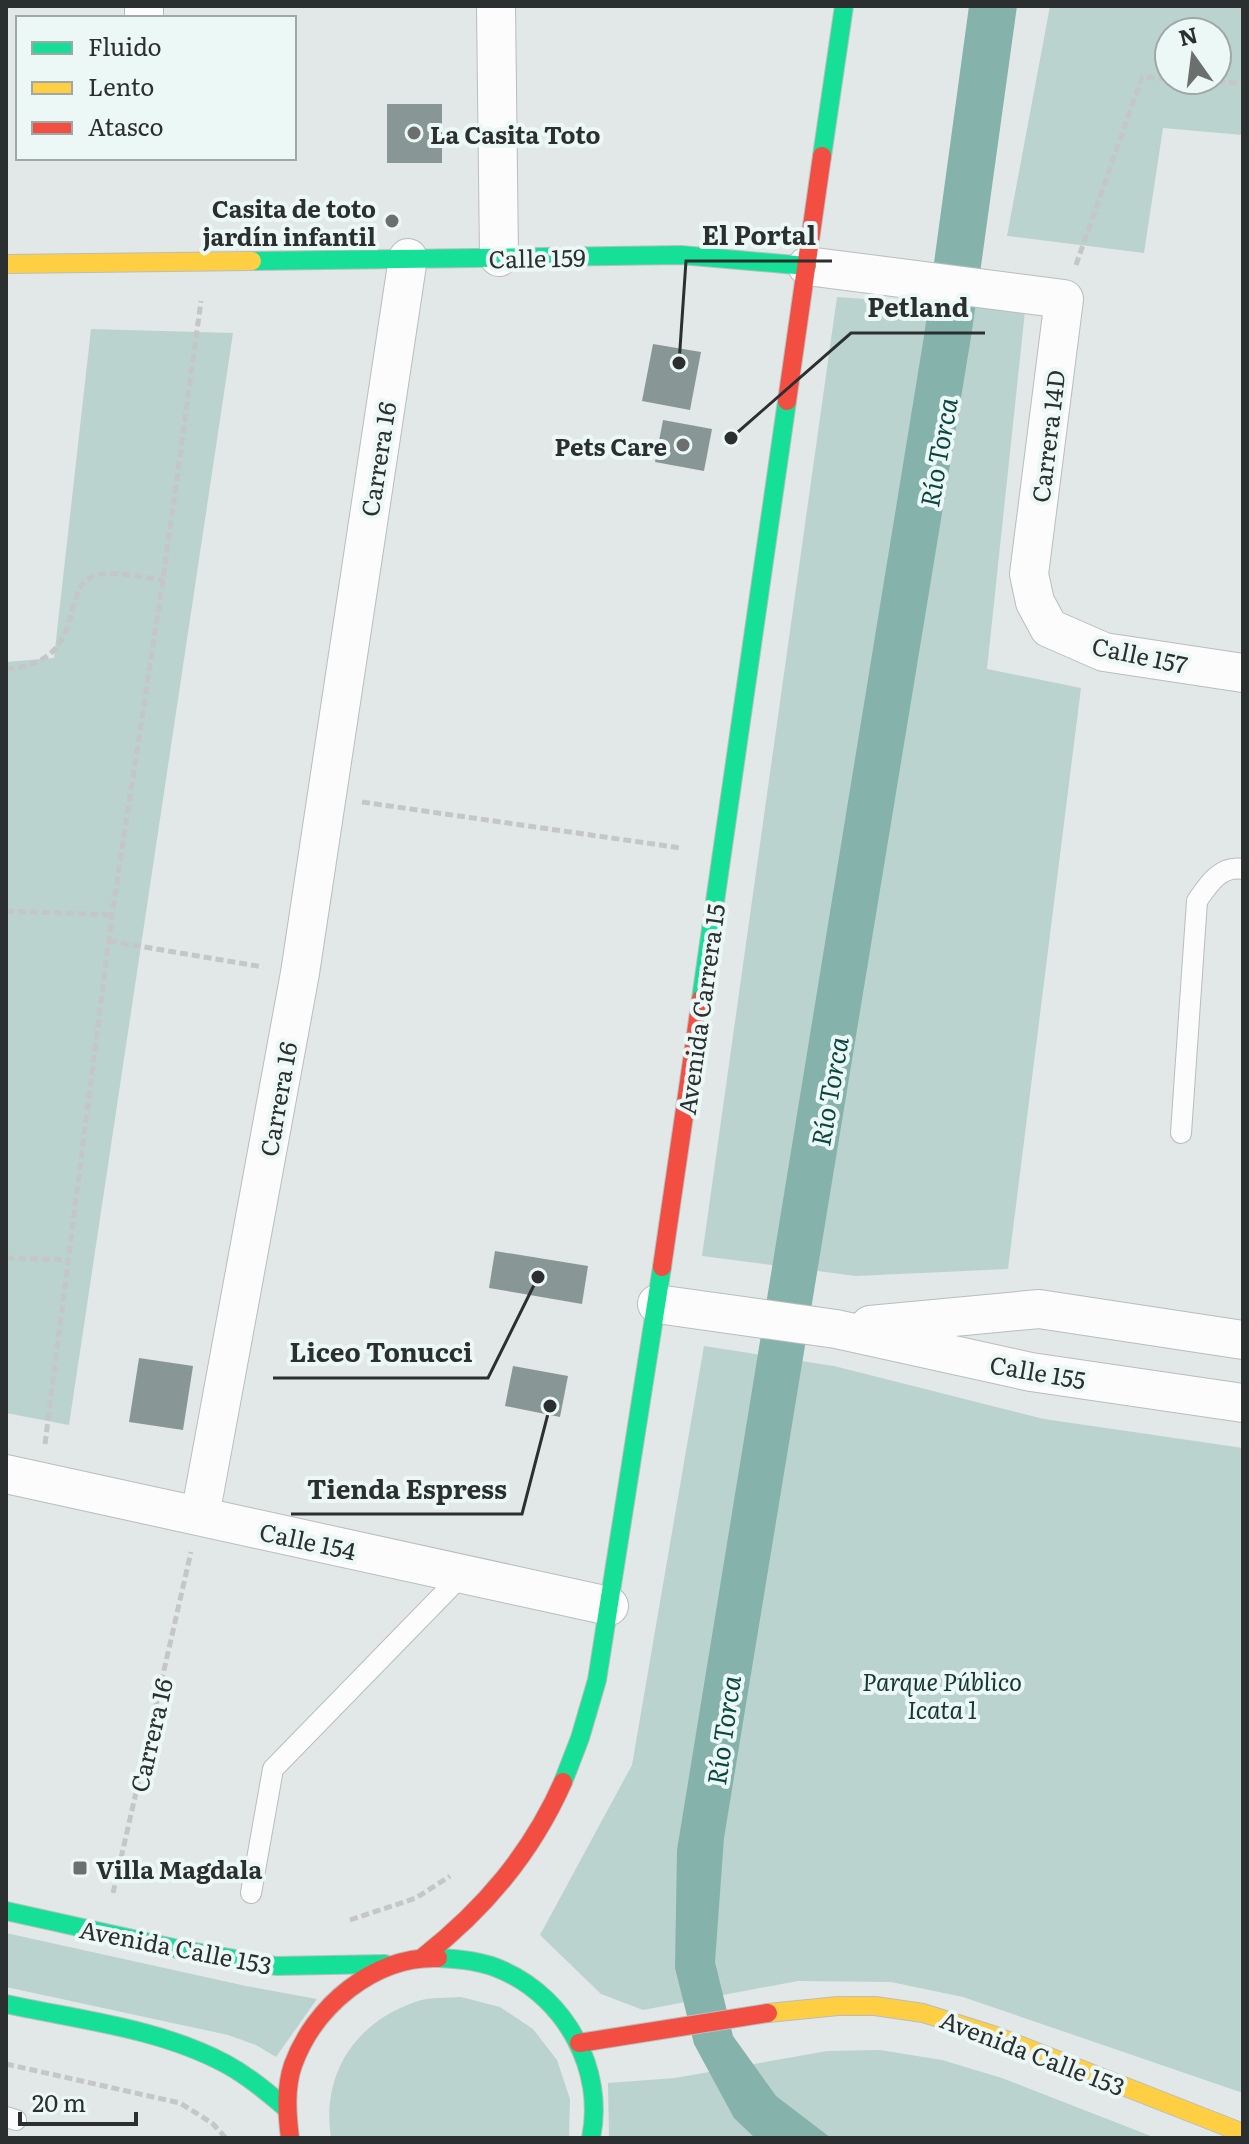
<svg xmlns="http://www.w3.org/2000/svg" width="1249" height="2144" viewBox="0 0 1249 2144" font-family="Literata,serif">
	<rect width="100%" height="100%" fill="#e2e8e7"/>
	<!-- green -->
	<g fill="#bad3cf" fill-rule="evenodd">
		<path d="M1050 6H1243V135L1163 128 1144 253 1007 236ZM1217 32V80H1169V32Z"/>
		<polygon points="837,297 1025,311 987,669 1081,688 1008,1269 856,1276 702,1256"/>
		<polygon points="91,329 233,333 69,1425 6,1413 6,662 54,658"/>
		<polygon points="704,1346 834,1366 1044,1419 1243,1448 1243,2093 963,1997 891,1982 798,1981 643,2010 601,1994 540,1935 632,1765"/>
		<polygon points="6,1933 246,1986 317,1999 276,2057 256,2045 228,2035 6,1987"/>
		<path d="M461 1997 500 2007 533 2029 557 2060 570 2099 569 2138H331C321 2073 356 2021 418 2001 431 1997 448 1998 461 1997Z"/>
		<polygon points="880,2050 942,2060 1002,2078 1156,2138 609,2138 608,2083 675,2078 827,2051"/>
	</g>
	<!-- water -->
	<polygon fill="#85b3ac" points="969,6 1017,6 972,331 724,1838 715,1962 733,2036 776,2096 831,2138 755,2138 734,2118 694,2044 675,1968 677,1850 924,336"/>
	<!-- building -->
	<g fill="#889795">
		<rect x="387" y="104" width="55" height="59"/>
		<polygon points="653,344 701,352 690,410 642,401"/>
		<polygon points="663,420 712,429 704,471 655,462"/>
		<polygon points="495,1251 588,1266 582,1304 489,1288"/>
		<polygon points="139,1358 193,1366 183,1430 129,1422"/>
		<polygon points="513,1366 568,1376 560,1417 505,1406"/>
	</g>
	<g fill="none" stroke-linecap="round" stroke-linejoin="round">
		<!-- lane casing -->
		<g stroke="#b9bdbd" stroke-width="22">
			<g id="lane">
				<path d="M1181 1133 1197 901C1208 885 1220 865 1243 869"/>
				<polyline points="251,1893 273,1769 463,1574"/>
				<polyline points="6,2117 16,2120"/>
			</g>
		</g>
		<!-- street casing -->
		<g stroke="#b9bdbd" stroke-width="40">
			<g id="street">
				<polyline points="144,6 144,14"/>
				<polyline points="496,6 499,257"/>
				<polyline points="807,266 1064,299 1029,574 1035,602 1049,628 1104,652 1243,673"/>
				<polyline points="657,1304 836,1329 1031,1372 1243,1403"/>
				<polyline points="870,1325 1039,1309 1243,1340"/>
				<polyline points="6,1474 609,1606"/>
				<polyline points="200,1516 300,973 408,258"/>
			</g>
		</g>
		<!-- fast casing -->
		<g stroke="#b9bdbd" stroke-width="20">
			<g id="fast">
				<polyline points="822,156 844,6"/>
				<polyline points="252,261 681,255 807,266"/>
				<polyline points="701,999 787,401"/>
				<polyline points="563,1782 580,1738 597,1680 662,1267"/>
				<polyline points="6,1911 178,1949 276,1966 385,1964"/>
				<path d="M438 1958C460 1959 483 1961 504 1971 566 1999 605 2070 591 2138"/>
				<path d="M6 2004C79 2020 159 2028 226 2064 248 2076 267 2092 286 2108"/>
			</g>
		</g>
		<!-- slow casing -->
		<g stroke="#b9bdbd" stroke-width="20">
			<g id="slow">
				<polyline points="6,264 252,261"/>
				<polyline points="768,2013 838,2006 875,2006 923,2013 993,2035 1243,2133"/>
			</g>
		</g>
		<!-- jam casing -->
		<g stroke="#b9bdbd" stroke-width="20">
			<g id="jam">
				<polyline points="787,401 822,156"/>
				<polyline points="662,1267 701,999"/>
				<path d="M423 1957C484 1909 531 1854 563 1782"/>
				<polyline points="579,2043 768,2013"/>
				<path d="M290 2138C287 2114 285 2088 293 2065 314 2007 373 1956 438 1958"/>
			</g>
		</g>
		<!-- path -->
		<g stroke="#c5c6c6" stroke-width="5" stroke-dasharray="8 4" stroke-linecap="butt">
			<polyline points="1181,80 1243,83"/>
			<polyline points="1076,265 1142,77 1169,79"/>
			<path d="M6 669C90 663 58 589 94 576 114 569 143 578 163 580"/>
			<polyline points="362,802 681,848"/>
			<polyline points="6,911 112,915"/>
			<polyline points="109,941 263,967"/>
			<polyline points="6,1258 69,1260"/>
			<polyline points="45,1444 112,915 163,580 201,301"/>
			<polyline points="113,1893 191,1552"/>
			<polyline points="350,1920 416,1898 450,1876"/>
			<polyline points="6,2064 180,2103 212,2123 226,2138"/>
		</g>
		<!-- lane -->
		<use href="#lane" stroke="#fbfcfb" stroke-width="20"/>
		<!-- street -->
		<use href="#street" stroke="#fbfcfb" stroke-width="38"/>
		<!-- fast -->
		<use href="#fast" stroke="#16e098" stroke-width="18"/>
		<!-- slow -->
		<use href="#slow" stroke="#ffcf43" stroke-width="18"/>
		<!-- jam -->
		<use href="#jam" stroke="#f24e42" stroke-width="18"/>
	</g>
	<!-- markers -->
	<g fill="#6b706f" stroke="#ecf8f6" stroke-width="3">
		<circle cx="414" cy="133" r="8"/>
		<circle cx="392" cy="221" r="8"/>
		<circle cx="683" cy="445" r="8"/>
		<rect x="72" y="1860" width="16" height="16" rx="4"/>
	</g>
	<g text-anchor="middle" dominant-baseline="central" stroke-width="8" stroke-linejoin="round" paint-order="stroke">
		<!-- poi labels -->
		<g font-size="24" font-weight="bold" fill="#2b2f2f" stroke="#ecf8f6" text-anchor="start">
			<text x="430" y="133">La Casita Toto</text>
			<text x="376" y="207" text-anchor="end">Casita de toto<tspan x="376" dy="28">jardín infantil</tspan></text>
			<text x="667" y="445" text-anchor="end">Pets Care</text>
			<text x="96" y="1868">Villa Magdala</text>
		</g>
		<!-- street labels -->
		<g font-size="24" fill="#2b2f2f" stroke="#ecf8f6">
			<text transform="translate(537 257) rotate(-1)">Calle 159</text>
			<text transform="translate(1047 436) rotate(-83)">Carrera 14D</text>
			<text transform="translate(377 459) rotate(-81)">Carrera 16</text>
			<text transform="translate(1140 654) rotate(12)">Calle 157</text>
			<text transform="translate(700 1009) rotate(-82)">Avenida Carrera 15</text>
			<text transform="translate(277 1099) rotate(-80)">Carrera 16</text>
			<text transform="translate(1038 1371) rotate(10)">Calle 155</text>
			<text transform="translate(308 1540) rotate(12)">Calle 154</text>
			<text transform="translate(150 1735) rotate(-77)">Carrera 16</text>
			<text transform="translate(176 1946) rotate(11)">Avenida Calle 153</text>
			<text transform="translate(1033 2052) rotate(21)">Avenida Calle 153</text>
		</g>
		<!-- park labels -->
		<g font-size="24" font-style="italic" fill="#163632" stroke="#ecf8f6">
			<text x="942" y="1680">Parque Público<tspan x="942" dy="28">Icata 1</tspan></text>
		</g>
		<!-- water labels -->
		<g font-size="26" font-style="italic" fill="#0a453f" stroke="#ecf8f6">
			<text transform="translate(937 452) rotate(-80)">Río Torca</text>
			<text transform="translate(828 1091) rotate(-80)">Río Torca</text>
			<text transform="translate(722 1730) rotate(-82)">Río Torca</text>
		</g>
	</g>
	<!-- callouts -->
	<path fill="none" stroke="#2b2f2f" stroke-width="3" d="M679 363L686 261H832M731 438L851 333H985M538 1277L488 1378H273M550 1406L522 1514H291"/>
	<g fill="#2b2f2f" stroke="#ecf8f6" stroke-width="3">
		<circle cx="679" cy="363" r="8"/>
		<circle cx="731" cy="438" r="8"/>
		<circle cx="538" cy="1277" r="8"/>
		<circle cx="550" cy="1406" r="8"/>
	</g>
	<g font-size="26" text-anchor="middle" font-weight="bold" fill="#2b2f2f" stroke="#ecf8f6" stroke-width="8" stroke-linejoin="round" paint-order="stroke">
		<text x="759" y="245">El Portal</text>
		<text x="918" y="317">Petland</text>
		<text x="381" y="1362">Liceo Tonucci</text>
		<text x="407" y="1499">Tienda Espress</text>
	</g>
	<!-- border -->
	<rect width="1249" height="2144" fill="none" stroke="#2b2f2f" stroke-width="16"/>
	<!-- legend -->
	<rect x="16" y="16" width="280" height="144" fill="#ecf8f6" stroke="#9fa8a6" stroke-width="2"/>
	<rect x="32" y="42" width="40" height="12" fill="#16e098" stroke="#9fa8a6" stroke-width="2"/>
	<text x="88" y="56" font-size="24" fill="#2b2f2f">Fluido</text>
	<rect x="32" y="82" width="40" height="12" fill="#ffcf43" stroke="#9fa8a6" stroke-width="2"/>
	<text x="88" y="96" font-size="24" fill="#2b2f2f">Lento</text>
	<rect x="32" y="122" width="40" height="12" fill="#f24e42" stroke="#9fa8a6" stroke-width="2"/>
	<text x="88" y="136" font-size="24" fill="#2b2f2f">Atasco</text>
	<!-- north arrow -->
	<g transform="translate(1193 56) rotate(346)"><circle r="38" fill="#ecf8f6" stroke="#9fa8a6" stroke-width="2"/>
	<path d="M0-6L14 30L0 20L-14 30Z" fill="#6b706f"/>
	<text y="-12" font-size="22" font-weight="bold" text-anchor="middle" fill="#2b2f2f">N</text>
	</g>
	<!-- scale -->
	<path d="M20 2112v12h116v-12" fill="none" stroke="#2b2f2f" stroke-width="4"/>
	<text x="32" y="2112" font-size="24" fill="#2b2f2f" stroke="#ecf8f6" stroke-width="6" paint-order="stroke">20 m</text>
</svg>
